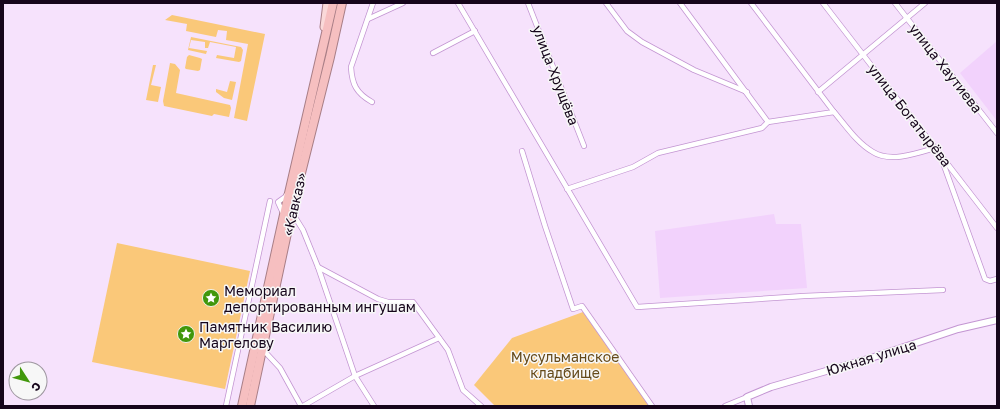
<svg xmlns="http://www.w3.org/2000/svg" width="1000" height="409" viewBox="0 0 1000 409" font-family="'Golos Text',sans-serif">
	<rect width="100%" height="100%" fill="#f6e2fc"/>
	<!-- built -->
	<g fill="#f2d2fc">
		<polygon points="997,41 997,121 960,73"/>
		<polygon points="774,214 776,224 801,224 807,288 660,298 655,231"/>
	</g>
	<!-- green -->
	<g fill="#fac879">
		<polygon points="172,15 265,34 247,121 234,118 248,44 226,40 227,31 218,30 216,37 186,31 187,24 165,20"/>
		<polygon points="191,37 241,47 243,50 241,61 239,62 216,58 217,55 234,58 236,47 210,42 208,48 205,48 205,42 191,40 189,48 207,51 206,54 188,50"/>
		<polygon points="189,55 200,58 202,59 200,70 198,71 186,69 185,68 187,57"/>
		<polygon points="170,63 175,64 180,70 176,93 230,105 231,108 229,117 214,114 212,116 164,106 163,101"/>
		<polygon points="153,65 156,65 151,85 161,87 158,102 146,100"/>
		<polygon points="230,81 236,82 232,100 224,98 216,92 216,89 227,92"/>
		<polygon points="117,243 250,271 225,389 92,362"/>
		<polygon points="583,312 650,406 495,406 474,385 512,338"/>
	</g>
	<g fill="none" stroke-linecap="round" stroke-linejoin="round">
		<!-- street casing -->
		<g stroke="#c395d2" stroke-width="6">
			<g id="street">
				<polyline points="458,3 637,307 804,296 943,290"/>
				<polyline points="528,3 584,146"/>
				<polyline points="606,3 627,31 642,42 694,70 747,92"/>
				<polyline points="680,3 768,122"/>
				<polyline points="823,3 997,228"/>
				<polyline points="895,3 997,133"/>
				<polyline points="368,19 403,3"/>
				<polyline points="433,53 475,31"/>
				<polyline points="818,92 925,3"/>
				<path d="M372 102C356 93 352 84 351 67L373 3"/>
				<path d="M834 112C846 126 857 143 873 152 890 163 918 153 935 148"/>
				<polyline points="522,151 545,226 573,309 582,306 652,406"/>
				<polyline points="942,160 985,279 990,281 997,279"/>
				<polyline points="567,189 633,167 658,153 762,128 768,122 834,112 751,3"/>
				<polyline points="283,213 278,202 285,197 287,194"/>
				<polyline points="293,214 303,230 318,267 355,376 374,406"/>
				<polyline points="318,267 378,299 388,302 413,302 448,350 463,390 481,406"/>
				<polyline points="264,347 266,353 280,368 301,406"/>
				<polyline points="226,406 270,201"/>
				<polyline points="303,406 355,376 439,338"/>
				<polyline points="725,406 747,397"/>
			</g>
		</g>
		<!-- secondary casing -->
		<g stroke="#c395d2" stroke-width="8">
			<polyline id="secondary" points="749,406 747,397 771,387 871,358 958,329 997,320"/>
		</g>
		<!-- primary casing -->
		<g stroke="#a87e86" stroke-width="9">
			<polyline id="primary" points="324,27 327,3"/>
		</g>
		<!-- highway casing -->
		<g stroke="#a87e86" stroke-width="10">
			<g id="highway">
				<polyline points="242,406 283,219 333,3"/>
				<polyline points="250,406 293,205 330,57 342,3"/>
			</g>
		</g>
		<!-- street -->
		<use href="#street" stroke="#fff" stroke-width="4.5"/>
		<!-- secondary -->
		<use href="#secondary" stroke="#fff" stroke-width="6"/>
		<!-- primary -->
		<use href="#primary" stroke="#fad9d9" stroke-width="7"/>
		<!-- highway -->
		<use href="#highway" stroke="#f6bfc0" stroke-width="8"/>
	</g>
	<!-- icons -->
	<defs>
		<g id="sight-disc" transform="scale(0.9)"><circle r="9.5" fill="#41970b" stroke="#f7f7f7"/><path d="M0-6L1.8-2.2L6-1.7L2.9 1.2L3.7 5.4L0 3.3L-3.7 5.4L-2.9 1.2L-6-1.7L-1.8-2.2Z" fill="#fff"/></g>
	</defs>
	<g fill-rule="evenodd">
		<use href="#sight-disc" x="211" y="298"/>
		<use href="#sight-disc" x="186" y="334"/>
	</g>
	<g text-anchor="middle" dominant-baseline="central" stroke-width="3" stroke-linejoin="round" paint-order="stroke">
		<!-- street labels -->
		<g font-size="14" fill="#16051b" stroke="#f7f7f7">
			<text transform="translate(946 68) rotate(52)">улица Хаутиева</text>
			<text transform="translate(556 75) rotate(69)">улица Хрущёва</text>
			<text transform="translate(910 115) rotate(52)">улица Богатырёва</text>
			<text transform="translate(294 204) rotate(-77)">«Кавказ»</text>
			<text transform="translate(871 357) rotate(-17)">Южная улица</text>
		</g>
		<!-- poi labels -->
		<g font-size="14" fill="#16051b" stroke="#f7f7f7" text-anchor="start">
			<text x="224" y="290">Мемориал<tspan x="224" dy="16">депортированным ингушам</tspan></text>
			<text x="199" y="326">Памятник Василию<tspan x="199" dy="16">Маргелову</tspan></text>
		</g>
		<!-- park labels -->
		<g font-size="14" fill="#654a1a" stroke="#f7f7f7">
			<text x="565" y="356">Мусульманское<tspan x="565" dy="16">кладбище</tspan></text>
		</g>
	</g>
	<!-- border -->
	<rect width="1000" height="409" fill="none" stroke="#16051b" stroke-width="8"/>
	<!-- north arrow -->
	<g transform="translate(28 381) rotate(126)"><circle r="19" fill="#f7f7f7" stroke="#9d969f"/>
	<path d="M0-3L7 15L0 10L-7 15Z" fill="#41970b"/>
	<text y="-6" font-size="11" font-weight="bold" text-anchor="middle" fill="#16051b">С</text>
	</g>
</svg>
